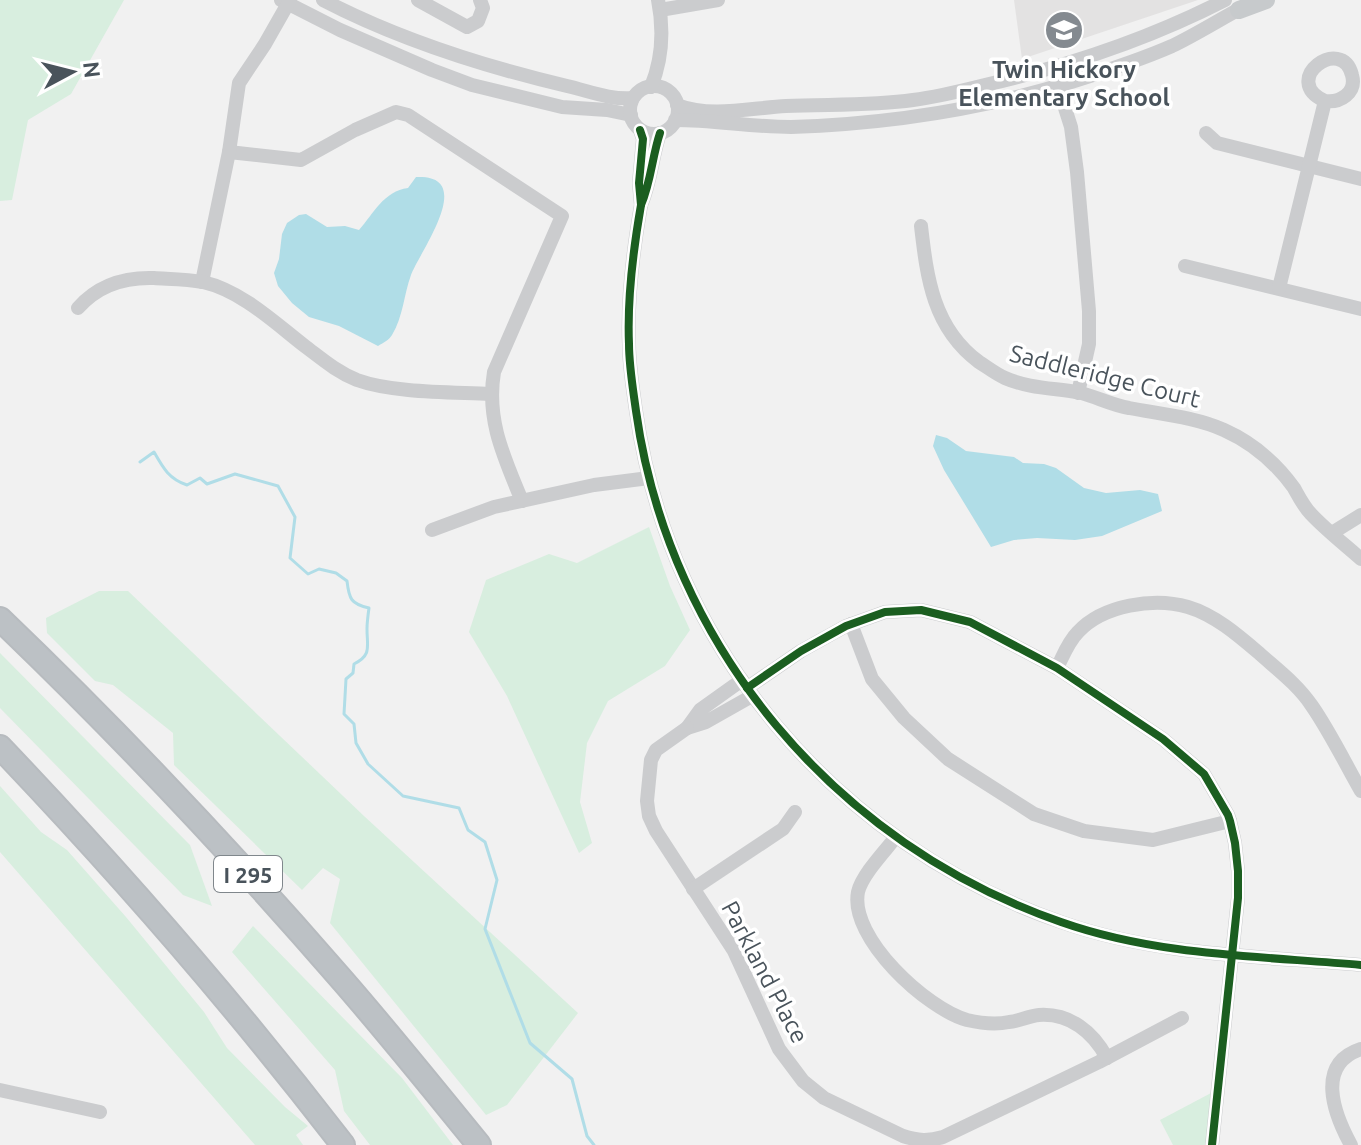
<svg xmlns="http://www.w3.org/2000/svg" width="1361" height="1145" viewBox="0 0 1361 1145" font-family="Ubuntu,sans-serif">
	<rect width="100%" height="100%" fill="#f1f1f1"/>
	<!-- education -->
	<polygon fill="#e3e2e2" points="1014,0 1198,0 1022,59"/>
	<!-- green -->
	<g fill="#d8eedf">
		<polygon points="0,0 124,0 71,94 28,120 12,200 0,201"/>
		<polygon points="649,527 670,586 690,630 665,666 608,701 587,743 580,802 592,843 579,853 507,696 469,632 486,580 549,554 577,563"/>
		<polygon points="99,591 128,591 364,816 578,1013 507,1105 486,1115 330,923 340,879 323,868 302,890 174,765 173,733 113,685 95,681 47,633 46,618"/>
		<polygon points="0,653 190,845 212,906 183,895 0,708"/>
		<polygon points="0,786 41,832 67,850 126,917 204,1012 227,1048 285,1107 308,1126 296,1135 303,1145 255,1145 0,852"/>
		<polygon points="253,926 402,1078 453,1145 370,1145 344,1111 335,1070 232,952"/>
		<polygon points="1211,1093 1207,1145 1173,1145 1160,1120"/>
	</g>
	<!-- water -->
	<g fill="#b0dde7">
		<path d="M416 177C478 174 420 251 411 275 404 294 403 317 392 335 389 340 383 343 378 346L339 326 309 317 292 303 278 286 274 273 279 259 282 234 287 223 299 215 306 214 327 227 345 226 359 230C374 213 384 191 408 188Z"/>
		<polygon points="936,435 947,438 966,451 1014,457 1023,463 1044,464 1056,468 1084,488 1106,493 1140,490 1158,494 1162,511 1102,536 1075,540 1037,538 1014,540 991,547 944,470 933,446"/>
	</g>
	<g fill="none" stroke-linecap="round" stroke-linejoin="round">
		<!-- stream -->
		<path stroke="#b0dde7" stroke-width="3" d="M140 462 154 452C163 468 169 479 187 485L200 478 207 484 235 474 278 486 295 517 290 558 308 574 319 569 336 573 347 581C349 599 351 604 369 608 368 615 367 622 367 629 367 647 372 655 354 664L353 673 346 679 344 714 354 724 356 743 368 764 403 796 459 808 468 830 485 842 497 880 485 929 530 1043 572 1079 587 1136 594 1145"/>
		<!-- highway casing -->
		<g stroke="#b7bbbf" stroke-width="26">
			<g id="highway">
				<path d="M0 619C120 734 234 855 343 981 390 1035 434 1090 479 1145"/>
				<path d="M0 747C121 874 236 1006 343 1145"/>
			</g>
		</g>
		<!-- minor -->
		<g stroke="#cbccce" stroke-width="14">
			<polyline points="281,0 340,30 432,70 472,85 562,107 607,110 631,115"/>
			<path d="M323 0C400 40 482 66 567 86 589 91 610 100 633 98"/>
			<polyline points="418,0 467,27 478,21 483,8 480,0"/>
			<polyline points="660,10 718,0"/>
			<polyline points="1058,86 1071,127 1077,172 1089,311 1089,344 1078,393"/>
			<circle cx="654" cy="110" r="24"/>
			<path d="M651 87C662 60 664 30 658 0"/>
			<path d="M677 105C711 118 750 108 786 106 828 104 871 106 913 100 937 97 961 91 985 85 1068 66 1149 39 1225 0"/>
			<path d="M675 120C714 120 752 127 791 127 886 124 978 110 1068 83 1103 72 1138 61 1172 46 1197 34 1222 18 1247 5"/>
			<path d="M640 130 643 139 639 183 641 205C651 182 652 157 660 133"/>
			<polyline points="1206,133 1217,143 1361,179"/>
			<path d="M229 152 301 160 355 130 396 112 408 115 562 216 494 372C486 420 504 457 522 501"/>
			<path d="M641 205C633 251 627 298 629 344 629 366 633 389 636 411 669 647 836 844 1061 922 1157 956 1260 956 1361 965"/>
			<path d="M921 226C927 278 933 328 979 362 987 367 996 374 1005 378 1028 388 1053 388 1077 392 1095 396 1111 405 1129 408 1160 414 1195 417 1224 430 1253 443 1276 463 1294 488 1299 497 1304 507 1311 514 1326 530 1344 544 1361 559"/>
			<polyline points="1185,266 1361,309"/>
			<polyline points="202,282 229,152 239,83 265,44 290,0"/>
			<path d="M1279 288 1325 101C1340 103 1357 93 1352 75 1342 34 1279 80 1325 101"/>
			<path d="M78 308C98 285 124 277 154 278 170 279 187 279 203 282 242 291 275 323 306 347 322 359 337 372 357 380 393 393 451 392 490 394"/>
			<polyline points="432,530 494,507 594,485 649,478"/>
			<polyline points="1332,533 1361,515"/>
			<polyline points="851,624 872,679 904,718 948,759 1034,814 1084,831 1153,840 1230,821"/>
			<path d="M1057 668C1063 656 1068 642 1078 632 1103 605 1154 597 1188 607 1215 615 1239 636 1260 654 1278 670 1298 685 1312 706 1330 732 1345 763 1361 791"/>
			<polyline points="742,680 700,710 687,728 706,722 752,696"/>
			<polyline points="747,688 801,651 846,626 885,612 921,610 970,622 1057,668 1163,739 1204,774 1228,815 1230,821 1235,843 1238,871 1238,898 1212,1145"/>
			<path d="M687 728 656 750 651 760 647 801 649 816 656 831 734 951 779 1049 803 1081 824 1098 903 1136C918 1141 929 1141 943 1137L1099 1062 1182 1018"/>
			<path d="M896 837C884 852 862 875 858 892 849 938 927 1009 967 1020 980 1023 995 1025 1009 1022 1019 1021 1029 1016 1039 1015 1070 1013 1093 1032 1107 1058"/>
			<polyline points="693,889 783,829 795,812"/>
			<polyline points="0,1090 100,1112"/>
			<path d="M1351 1145C1334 1114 1315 1064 1361 1049"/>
		</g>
		<!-- major -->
		<polyline stroke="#c7cacc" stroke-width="18" points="1239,10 1266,0"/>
		<!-- highway -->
		<use href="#highway" stroke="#bcc1c5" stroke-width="22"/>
		<!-- cycleway casing -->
		<g stroke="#fff" stroke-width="13">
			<g id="cycleway">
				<path d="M640 130 643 139 639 183 641 205C651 182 652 157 660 133"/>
				<path d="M641 205C633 251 627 298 629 344 629 366 633 389 636 411 669 647 836 844 1061 922 1157 956 1260 956 1361 965"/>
				<polyline points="747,688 801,651 846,626 885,612 921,610 970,622 1057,668 1163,739 1204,774 1228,815 1230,821 1235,843 1238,871 1238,898 1212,1145"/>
			</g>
		</g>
		<!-- cycleway -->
		<use href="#cycleway" stroke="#1b5e20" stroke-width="8"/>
	</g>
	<!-- icons -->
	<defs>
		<g id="school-disc" transform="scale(2)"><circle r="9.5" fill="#848a90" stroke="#fff"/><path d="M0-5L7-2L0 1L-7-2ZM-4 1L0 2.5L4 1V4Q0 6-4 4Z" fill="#fff"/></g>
	</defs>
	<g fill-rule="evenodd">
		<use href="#school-disc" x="1064" y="30"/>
	</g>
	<g text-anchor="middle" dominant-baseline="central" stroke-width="7" stroke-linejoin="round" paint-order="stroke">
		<!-- shield labels -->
		<rect fill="#fff" stroke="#80878c" stroke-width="2" x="214" y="856" width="68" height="36" rx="6"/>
		<g font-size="22" font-weight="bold" fill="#49535b">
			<text x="248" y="874">I 295</text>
		</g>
		<!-- poi labels -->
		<g font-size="24" font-weight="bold" fill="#49535b" stroke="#fff">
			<text x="1064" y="69">Twin Hickory<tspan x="1064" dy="28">Elementary School</tspan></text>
		</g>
		<!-- street labels -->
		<g font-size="24" fill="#49535b" stroke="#fff">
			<text transform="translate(1105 376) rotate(14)">Saddleridge Court</text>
			<text transform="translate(765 972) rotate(62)">Parkland Place</text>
		</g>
	</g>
	<!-- north arrow -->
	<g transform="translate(72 72) rotate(83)" stroke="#ffffff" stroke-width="6" paint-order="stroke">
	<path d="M0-6L14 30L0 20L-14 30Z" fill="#49535b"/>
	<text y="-12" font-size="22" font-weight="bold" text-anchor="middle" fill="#49535b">N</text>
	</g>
</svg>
